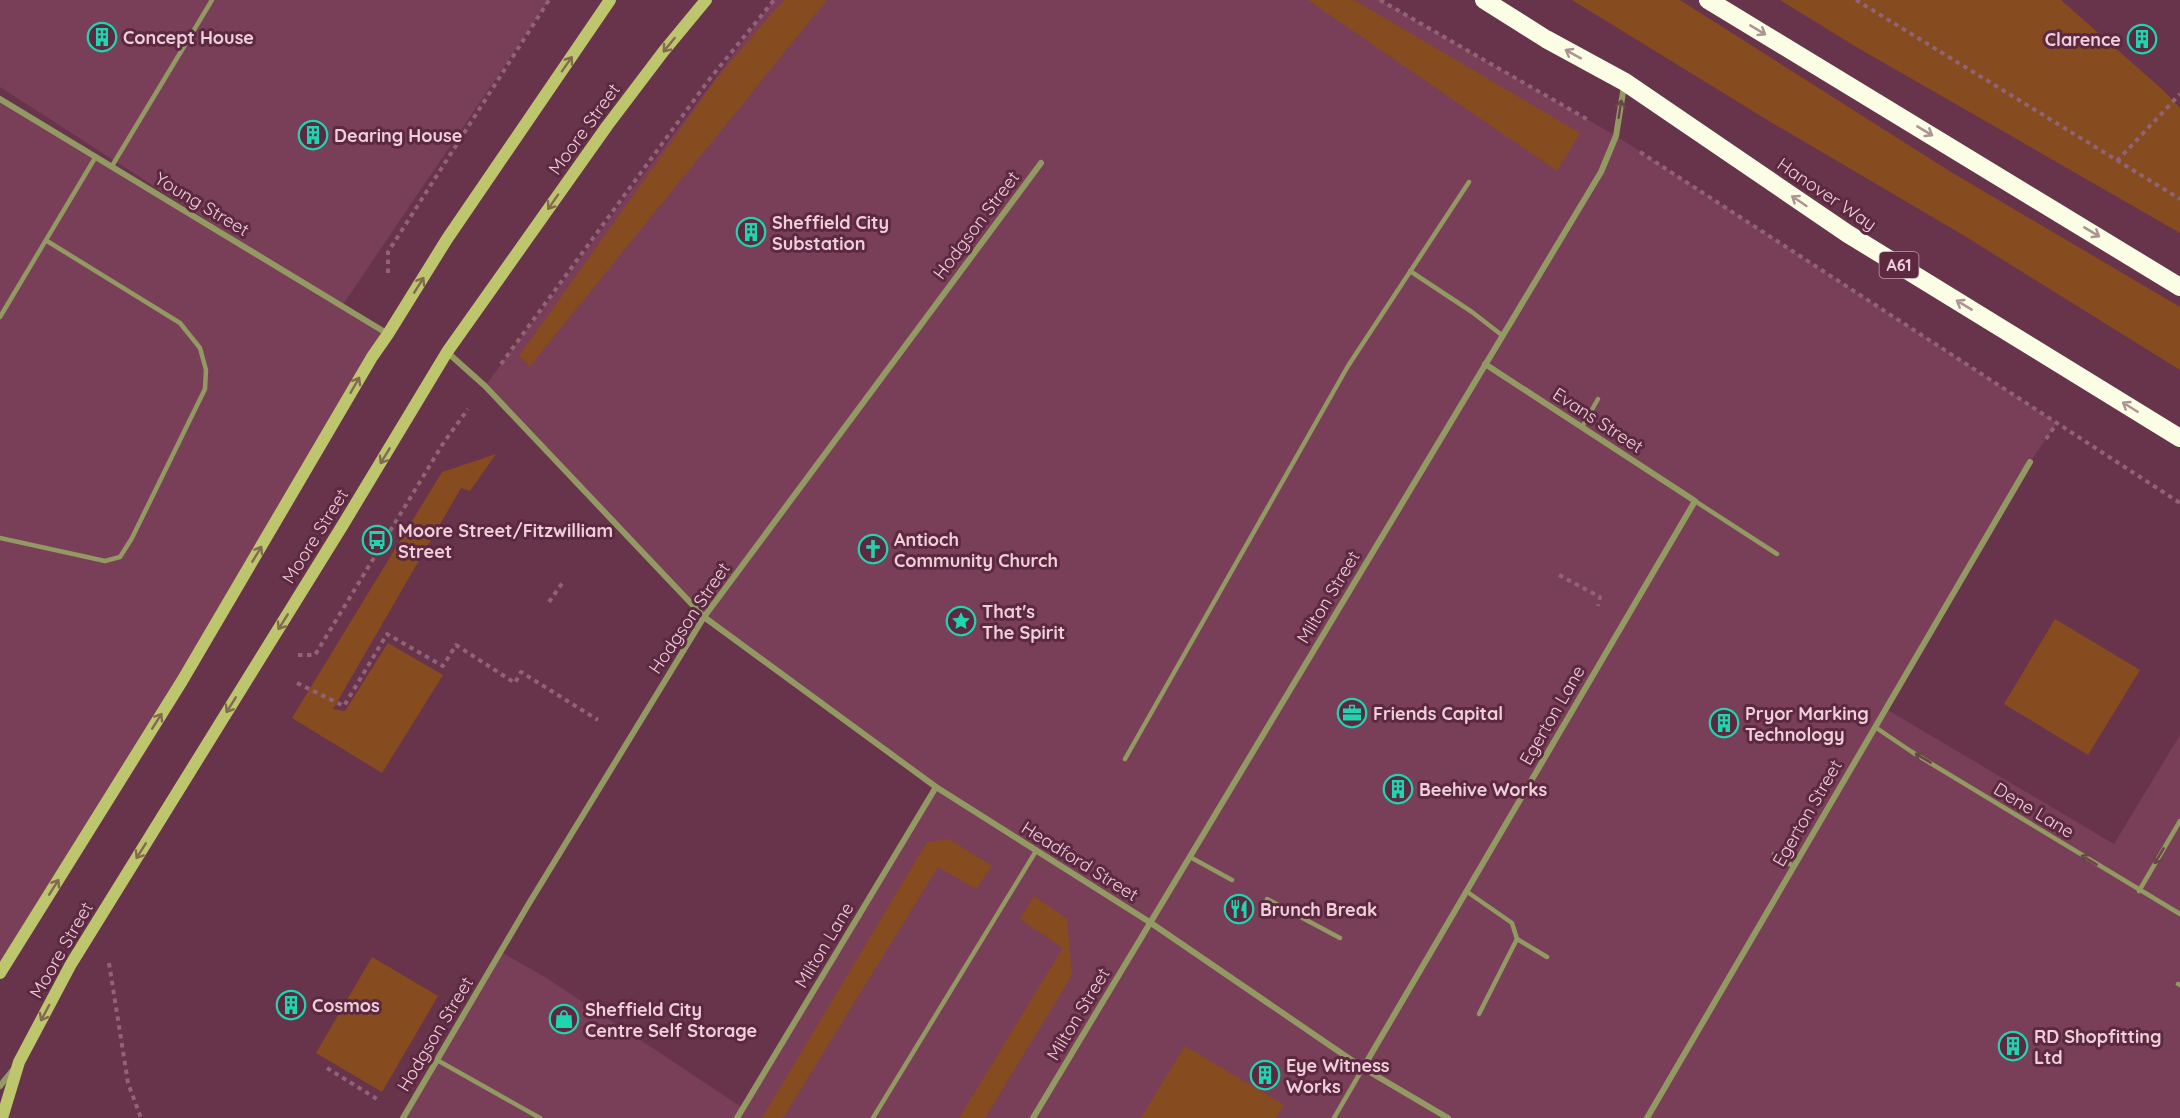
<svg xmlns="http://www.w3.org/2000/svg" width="2180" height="1118" viewBox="0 0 2180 1118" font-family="Quicksand,sans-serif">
	<rect width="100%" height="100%" fill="#68344b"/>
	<!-- built -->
	<g fill="#793f58">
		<polygon points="0,0 549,0 342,306 388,334 0,973 0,99 309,286 0,87"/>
		<polygon points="774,0 1380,0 1616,136 2057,423 2030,462 1886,709 2114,844 2180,735 2180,1118 403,1118 501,952 545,977 743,1108 936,787 704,617 485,386"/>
	</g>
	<!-- green -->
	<g fill="#864b1e">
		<polygon points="785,0 827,0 530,366 519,356 714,82 772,13"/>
		<polygon points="1308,0 1354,0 1580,133 1557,171"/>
		<polygon points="1572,0 1680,0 1951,172 2180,307 2180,370 1963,235 1769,121"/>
		<polygon points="1780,0 2061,0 2164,91 2180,108 2180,233 1858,48"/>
		<polygon points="496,454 470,491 461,488 333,709 345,711 388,643 443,675 382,773 292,718 442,472"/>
		<polygon points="2055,619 2140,670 2088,755 2004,704"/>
		<polygon points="949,839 992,866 976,889 938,867 783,1118 762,1118 927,842"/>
		<polygon points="1034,896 1067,919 1072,975 985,1118 959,1118 1063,948 1020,919"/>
		<polygon points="372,957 438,996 382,1092 316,1053"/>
		<polygon points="1185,1046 1284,1105 1276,1118 1141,1118"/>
	</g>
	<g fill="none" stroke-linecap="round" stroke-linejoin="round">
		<!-- path -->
		<g stroke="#916377" stroke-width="4" stroke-dasharray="4.5 4.5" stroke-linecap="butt">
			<polyline points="1380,0 1590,121"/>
			<polyline points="1856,0 2180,199"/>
			<polyline points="1640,152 2180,503"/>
			<polyline points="2117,161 2180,94"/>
			<polyline points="388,273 388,252 549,0"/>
			<polyline points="501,364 708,81 774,0"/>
			<polyline points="2046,439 2057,423"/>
			<polyline points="1559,575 1600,597 1598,606"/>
			<polyline points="549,602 563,582"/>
			<polyline points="298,655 315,655 444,442 468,409"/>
			<polyline points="297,683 344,706 387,634 443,666 456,645 515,683 521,672 598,720"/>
			<polyline points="109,963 128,1083 141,1118"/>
			<polyline points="327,1068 377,1099"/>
		</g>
		<!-- lane -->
		<g stroke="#939962" stroke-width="4.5">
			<polyline points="112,166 212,0"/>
			<polyline points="1410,271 1472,312 1503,336"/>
			<polyline points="0,317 95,158"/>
			<polyline points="1582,427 1598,399"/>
			<polyline points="1695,501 1777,554"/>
			<polyline points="0,538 105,561 120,557 132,538 205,389 206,370 200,348 180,323 47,241"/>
			<polyline points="1875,727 1912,752 2180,914"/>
			<polyline points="1125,759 1348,366 1469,182"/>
			<polyline points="1774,854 1793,866"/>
			<polyline points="1190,857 1232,880"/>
			<polyline points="1466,891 1512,923 1517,939 1547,957"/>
			<polyline points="2139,891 2180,821"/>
			<polyline points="1267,899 1340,938"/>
			<polyline points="2178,984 2180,985"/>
			<polyline points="1479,1014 1517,939"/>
			<polyline points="437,1060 540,1118"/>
			<polyline points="873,1118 1036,851"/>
			<polyline points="1334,1118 1363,1068"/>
		</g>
		<!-- street -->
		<g stroke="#939962" stroke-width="6">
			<polyline points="0,99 388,334"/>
			<polyline points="447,352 485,386 704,617 936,787 1151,923 1363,1068 1448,1118"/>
			<polyline points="1363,1068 1695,501 1485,364"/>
			<polyline points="0,1086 13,1070"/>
			<polyline points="403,1118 528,905 704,617 1041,163"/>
			<polyline points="737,1118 936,787"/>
			<polyline points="1033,1118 1601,172 1616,136 1624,86"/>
			<polyline points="1647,1118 2030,462"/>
		</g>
		<!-- secondary -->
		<g stroke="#bdc66c" stroke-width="12">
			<polyline points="0,973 182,681 372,357 388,334 447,239 610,0"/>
			<polyline points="2,1118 19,1062 71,964 344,523 447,352 607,126 663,52 706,0"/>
		</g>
		<!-- highway -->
		<g stroke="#fbfee5" stroke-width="18">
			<polyline points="1484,0 1546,39 1625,82 1848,234 2180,438"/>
			<polyline points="1708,0 2180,287"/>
		</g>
	</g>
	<!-- one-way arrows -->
	<defs><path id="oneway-shaft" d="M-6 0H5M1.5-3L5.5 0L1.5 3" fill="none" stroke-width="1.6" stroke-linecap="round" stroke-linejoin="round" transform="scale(1.5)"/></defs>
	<g stroke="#ac9492">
		<use href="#oneway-shaft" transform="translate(1758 30) rotate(31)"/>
		<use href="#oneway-shaft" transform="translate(1573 54) rotate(-151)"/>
		<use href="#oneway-shaft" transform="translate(1925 131) rotate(31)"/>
		<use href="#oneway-shaft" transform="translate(1799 201) rotate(-146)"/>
		<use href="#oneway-shaft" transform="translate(2092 232) rotate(31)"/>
		<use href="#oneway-shaft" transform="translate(1964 305) rotate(-149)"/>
		<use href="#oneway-shaft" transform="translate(2130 407) rotate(-148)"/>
	</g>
	<g stroke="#836852">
		<use href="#oneway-shaft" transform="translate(669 45) rotate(129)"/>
		<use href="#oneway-shaft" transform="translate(567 64) rotate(-55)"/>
		<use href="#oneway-shaft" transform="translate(553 202) rotate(125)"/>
		<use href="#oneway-shaft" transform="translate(419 285) rotate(-58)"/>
		<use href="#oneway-shaft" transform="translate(355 385) rotate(-60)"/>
		<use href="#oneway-shaft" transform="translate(385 456) rotate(121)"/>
		<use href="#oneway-shaft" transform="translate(257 554) rotate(-59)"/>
		<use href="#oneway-shaft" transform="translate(283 622) rotate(122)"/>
		<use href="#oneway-shaft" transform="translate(231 705) rotate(122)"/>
		<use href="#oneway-shaft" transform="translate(157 721) rotate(-58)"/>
		<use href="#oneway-shaft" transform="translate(141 851) rotate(122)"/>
		<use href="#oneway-shaft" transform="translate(54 887) rotate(-58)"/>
		<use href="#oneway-shaft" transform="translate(45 1013) rotate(118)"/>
	</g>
	<g stroke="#6a4548">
		<use href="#oneway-shaft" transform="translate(1620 109) rotate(-81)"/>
		<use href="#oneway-shaft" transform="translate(1923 758) rotate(-149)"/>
		<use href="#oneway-shaft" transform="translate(2159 856) rotate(121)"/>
		<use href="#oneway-shaft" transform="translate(2089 860) rotate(-149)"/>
	</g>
	<!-- icons -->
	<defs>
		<g id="building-ring" transform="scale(1.5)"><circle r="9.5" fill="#5c2940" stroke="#1fd5b0" stroke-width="1.5"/><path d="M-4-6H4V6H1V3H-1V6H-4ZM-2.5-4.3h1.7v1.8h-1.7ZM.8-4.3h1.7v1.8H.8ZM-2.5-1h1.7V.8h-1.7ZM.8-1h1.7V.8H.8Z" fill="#1fd5b0"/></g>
		<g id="bus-ring" transform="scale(1.5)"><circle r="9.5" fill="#5c2940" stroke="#1fd5b0" stroke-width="1.5"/><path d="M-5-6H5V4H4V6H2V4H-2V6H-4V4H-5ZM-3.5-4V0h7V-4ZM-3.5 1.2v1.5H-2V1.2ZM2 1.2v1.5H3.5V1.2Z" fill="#1fd5b0"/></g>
		<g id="church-ring" transform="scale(1.5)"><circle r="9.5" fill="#5c2940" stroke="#1fd5b0" stroke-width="1.5"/><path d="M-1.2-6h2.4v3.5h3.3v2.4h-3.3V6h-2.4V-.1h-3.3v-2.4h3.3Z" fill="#1fd5b0"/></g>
		<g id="sight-ring" transform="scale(1.5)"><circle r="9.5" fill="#5c2940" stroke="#1fd5b0" stroke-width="1.5"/><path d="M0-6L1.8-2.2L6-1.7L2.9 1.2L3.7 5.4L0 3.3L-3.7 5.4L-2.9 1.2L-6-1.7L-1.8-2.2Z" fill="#1fd5b0"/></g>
		<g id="office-ring" transform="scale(1.5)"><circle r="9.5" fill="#5c2940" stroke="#1fd5b0" stroke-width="1.5"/><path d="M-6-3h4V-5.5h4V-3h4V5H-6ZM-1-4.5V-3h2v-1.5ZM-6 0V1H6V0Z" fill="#1fd5b0"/></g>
		<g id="restaurant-ring" transform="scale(1.5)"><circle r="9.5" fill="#5c2940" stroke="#1fd5b0" stroke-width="1.5"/><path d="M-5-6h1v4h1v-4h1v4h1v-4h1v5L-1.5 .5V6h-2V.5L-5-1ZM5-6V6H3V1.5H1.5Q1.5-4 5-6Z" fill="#1fd5b0"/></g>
		<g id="shop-ring" transform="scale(1.5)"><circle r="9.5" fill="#5c2940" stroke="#1fd5b0" stroke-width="1.5"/><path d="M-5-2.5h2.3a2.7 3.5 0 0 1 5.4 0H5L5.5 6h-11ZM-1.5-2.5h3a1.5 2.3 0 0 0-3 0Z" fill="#1fd5b0"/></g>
	</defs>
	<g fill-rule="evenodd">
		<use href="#building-ring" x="102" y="37"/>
		<use href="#building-ring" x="2142" y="39"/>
		<use href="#building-ring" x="313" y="135"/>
		<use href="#building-ring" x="751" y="232"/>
		<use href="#bus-ring" x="377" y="540"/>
		<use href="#church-ring" x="873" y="549"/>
		<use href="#sight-ring" x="961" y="621"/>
		<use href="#office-ring" x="1352" y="713"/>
		<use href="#building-ring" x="1724" y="723"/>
		<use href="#building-ring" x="1398" y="789"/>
		<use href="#restaurant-ring" x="1239" y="909"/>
		<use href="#building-ring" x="291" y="1005"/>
		<use href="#shop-ring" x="564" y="1019"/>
		<use href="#building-ring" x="2013" y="1046"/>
		<use href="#building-ring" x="1265" y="1075"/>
	</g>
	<g text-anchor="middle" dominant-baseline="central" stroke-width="6" stroke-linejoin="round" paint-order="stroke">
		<!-- shield labels -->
		<rect fill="#5c2940" stroke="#c39dac" stroke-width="1.5" x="1879.5" y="252" width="39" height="26" rx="4.5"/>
		<g font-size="16" font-weight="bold" fill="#efcfda">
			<text x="1899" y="265">A61</text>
		</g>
		<!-- poi labels -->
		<g font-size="18" font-weight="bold" fill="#efcfda" stroke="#5c2940" text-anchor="start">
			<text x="123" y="37">Concept House</text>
			<text x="2121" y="39" text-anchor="end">Clarence</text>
			<text x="334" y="135">Dearing House</text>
			<text x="772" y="222">Sheffield City<tspan x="772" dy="21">Substation</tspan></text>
			<text x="398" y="530">Moore Street/Fitzwilliam<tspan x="398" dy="21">Street</tspan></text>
			<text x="894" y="539">Antioch<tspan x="894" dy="21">Community Church</tspan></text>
			<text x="982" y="611">That's<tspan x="982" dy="21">The Spirit</tspan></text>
			<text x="1373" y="713">Friends Capital</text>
			<text x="1745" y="713">Pryor Marking<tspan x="1745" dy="21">Technology</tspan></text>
			<text x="1419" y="789">Beehive Works</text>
			<text x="1260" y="909">Brunch Break</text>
			<text x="312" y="1005">Cosmos</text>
			<text x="585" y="1009">Sheffield City<tspan x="585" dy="21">Centre Self Storage</tspan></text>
			<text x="2034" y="1036">RD Shopfitting<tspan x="2034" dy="21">Ltd</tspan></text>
			<text x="1286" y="1065">Eye Witness<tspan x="1286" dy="21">Works</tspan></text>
		</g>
		<!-- street labels -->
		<g font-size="18" fill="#efcfda" stroke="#5c2940">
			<text transform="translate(584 129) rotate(-54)">Moore Street</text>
			<text transform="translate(1827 194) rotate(34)">Hanover Way</text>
			<text transform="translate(202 204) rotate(31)">Young Street</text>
			<text transform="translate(976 225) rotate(-53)">Hodgson Street</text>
			<text transform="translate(1598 420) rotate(33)">Evans Street</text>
			<text transform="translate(315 536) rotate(-58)">Moore Street</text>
			<text transform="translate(1328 597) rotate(-59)">Milton Street</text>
			<text transform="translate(689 618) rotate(-56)">Hodgson Street</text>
			<text transform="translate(1552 715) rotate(-60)">Egerton Lane</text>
			<text transform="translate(2034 810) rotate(31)">Dene Lane</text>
			<text transform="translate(1807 813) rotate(-60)">Egerton Street</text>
			<text transform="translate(1080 861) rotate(32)">Headford Street</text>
			<text transform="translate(824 945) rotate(-59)">Milton Lane</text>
			<text transform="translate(61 950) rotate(-60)">Moore Street</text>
			<text transform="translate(1078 1014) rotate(-59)">Milton Street</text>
			<text transform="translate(435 1034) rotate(-59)">Hodgson Street</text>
		</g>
	</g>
</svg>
